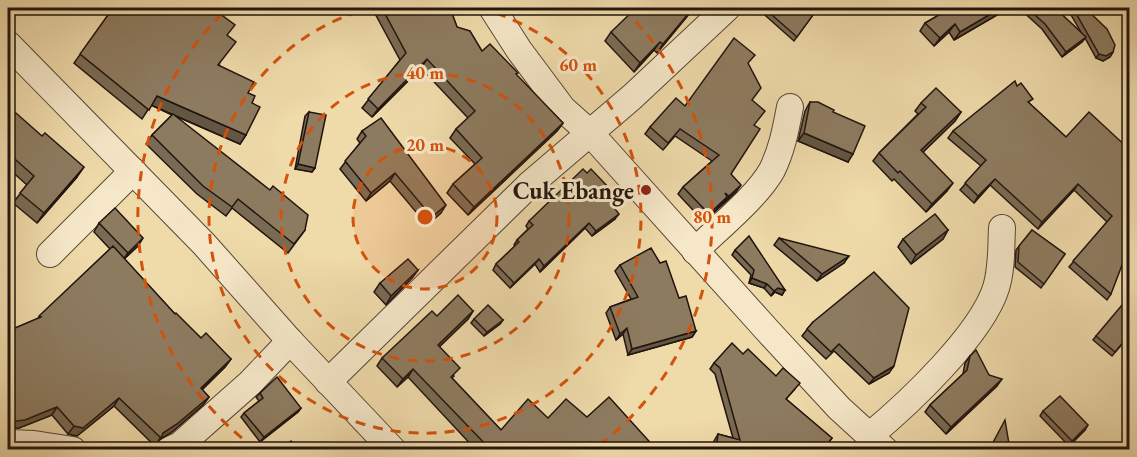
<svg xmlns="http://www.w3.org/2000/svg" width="1137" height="457" viewBox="0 0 1137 457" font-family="'EB Garamond',serif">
	<rect width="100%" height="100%" fill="#efdaaa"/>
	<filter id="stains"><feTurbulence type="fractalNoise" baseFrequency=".00333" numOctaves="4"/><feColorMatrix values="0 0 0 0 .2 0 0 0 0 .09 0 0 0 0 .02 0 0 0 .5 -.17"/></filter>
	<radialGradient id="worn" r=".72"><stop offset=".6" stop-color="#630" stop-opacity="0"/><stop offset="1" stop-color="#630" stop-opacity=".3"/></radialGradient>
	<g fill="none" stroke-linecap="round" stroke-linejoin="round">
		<!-- minor casing -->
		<g stroke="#554636" stroke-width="28">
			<g id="minor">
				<polyline points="492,8 519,50 563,109 590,133 767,330 839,408 885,450"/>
				<polyline points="8,44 204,244 290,341 393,450"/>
				<path d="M695 251C718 228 757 197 772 170 782 150 786 128 790 107"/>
				<polyline points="50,254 133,171"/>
				<polyline points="328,382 529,185 632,97 727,8"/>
				<path d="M869 436C908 404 981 335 996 288 1002 269 1001 248 1002 228"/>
				<polyline points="8,443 34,444 73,450"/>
				<polyline points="169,450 180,445 250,383 290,341"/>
			</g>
		</g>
		<!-- minor -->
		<use href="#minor" stroke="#f5e7c8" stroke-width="26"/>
	</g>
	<!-- wall -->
	<g fill="#796a53" stroke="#22140f" stroke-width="1.5">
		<polygon points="113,8 136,14 219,13 227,36 219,65 248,93 252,103 246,135 240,144 173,115 305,230 288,253 232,208 226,216 197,194 146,144 152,135 172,115 151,105 142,119 74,63"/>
		<polygon points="372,8 450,8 457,27 482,51 516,75 563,123 557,131 468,215 447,193 453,184 475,164 450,138 456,129 468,118 421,68 372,117 362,108 400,60"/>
		<polygon points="669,8 694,8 657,53 654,50 634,72 605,41 611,32 666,11"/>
		<polygon points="759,8 818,8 794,41 758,9"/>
		<polygon points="951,8 1009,8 954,40 949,32 934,46 920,31 925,23"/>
		<polygon points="1019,8 1055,8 1082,34 1067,8 1085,8 1113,52 1110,57 1103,61 1096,58 1085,38 1082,42 1062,57 1042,29"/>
		<polygon points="748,64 754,125 731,174 736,192 704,222 678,194 683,187 712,161 675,136 663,150 645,134 650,127 685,106"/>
		<polygon points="1017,86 1030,104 1066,137 1130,150 1111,294 1107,300 1069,267 1107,222 1074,190 1038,229 990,185 974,203 960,190 981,166 948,138 953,131"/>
		<polygon points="810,102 833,112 848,162 798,141 805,111"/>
		<polygon points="921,103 961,112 955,121 923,152 947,191 926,212 894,179 892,181 873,161 879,153 918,114 915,111"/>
		<polygon points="8,106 77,177 37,223 13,203 27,185 8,168"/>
		<polygon points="309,112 315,168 312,172 295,169 305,116"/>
		<polygon points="362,131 441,213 427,225 390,181 366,201 340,169 360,143 357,139"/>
		<polygon points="604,194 615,219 592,236 585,228 540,272 535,264 510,288 493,270 496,264 515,246 514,245 517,240 528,229 526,226 529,221"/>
		<polygon points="99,223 138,246 124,259 175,314 201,338 231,359 225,367 202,390 209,397 203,405 172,432 159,440 155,446 114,406 77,436 68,434 52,415 19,428 8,429 8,331 37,319 110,249 94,232"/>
		<polygon points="948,230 943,239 911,264 898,247 903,239"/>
		<polygon points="1032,230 1065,254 1041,288 1015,267 1016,250"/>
		<polygon points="779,238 844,263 817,281 774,245"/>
		<polygon points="735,250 785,290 782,295 775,292 771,296 764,288 749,283 751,275 732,255"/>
		<polygon points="620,265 679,298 696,331 692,337 628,355 623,334 616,340 606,313 610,307 631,299 615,271"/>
		<polygon points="418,270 412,278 386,305 374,292 380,283"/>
		<polygon points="473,311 468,319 439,347 454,376 452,378 501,430 548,418 587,417 657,450 476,450 408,377 397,387 377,366 382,358 437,316"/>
		<polygon points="474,319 503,320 500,324 484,336 471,323"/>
		<polygon points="813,322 889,373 869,384 834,351 826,359 802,336"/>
		<polygon points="1130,335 1112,356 1093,340 1096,336"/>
		<polygon points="743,354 776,376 795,389 786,399 832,438 823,450 712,450 714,441 718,434 733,438 715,374 710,369 714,363"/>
		<polygon points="970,356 989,375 997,386 946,434 925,412 930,405 963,374 965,363"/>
		<polygon points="260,393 301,408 298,412 260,442 241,417 244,413 259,401 256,397"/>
		<polygon points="1043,411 1085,430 1069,446 1040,416"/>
	</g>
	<!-- shaded-wall -->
	<g fill="#635643" stroke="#22140f" stroke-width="1.5">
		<polygon points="693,8 694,8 657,53 663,44"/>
		<polygon points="1001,8 1009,8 954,40 960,32"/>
		<polygon points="955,24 949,32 934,46 940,38"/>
		<polygon points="1086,37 1082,42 1062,57 1066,52"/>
		<polygon points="660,42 654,50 634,72 640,63"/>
		<polygon points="1113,52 1110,57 1103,61 1096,58 1099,54"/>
		<polygon points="427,59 421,68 372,117 378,109"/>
		<polygon points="157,96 246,135 240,144 151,105"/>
		<polygon points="961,112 955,121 916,159 921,150"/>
		<polygon points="563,123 557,131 468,215 474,207"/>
		<polygon points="804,133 853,154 848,162 798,141"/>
		<polygon points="298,164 315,168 312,172 295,169"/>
		<polygon points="84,167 77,177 37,223 44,213"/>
		<polygon points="395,173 390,181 366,201 371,193"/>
		<polygon points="995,179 990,185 974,203 978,196"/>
		<polygon points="953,183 947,191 926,212 932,204"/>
		<polygon points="1078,184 1074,190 1038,229 1042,222"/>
		<polygon points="741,185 736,192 724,203 729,196"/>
		<polygon points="727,197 722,204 704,222 709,214"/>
		<polygon points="446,205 441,213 427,225 432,217"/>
		<polygon points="619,214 615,219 592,236 596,231"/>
		<polygon points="589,223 585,228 540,272 544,266"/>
		<polygon points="948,230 943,239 911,264 916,255"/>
		<polygon points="143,238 138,246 122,261 128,253"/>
		<polygon points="849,256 844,263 817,281 822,274"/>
		<polygon points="539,259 535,264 510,288 514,283"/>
		<polygon points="418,270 412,278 386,305 391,296"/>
		<polygon points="752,278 767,284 764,288 749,283"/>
		<polygon points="778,288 785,290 782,295 775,292 771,296 774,291"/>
		<polygon points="473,311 468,319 432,354 438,345"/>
		<polygon points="503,320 500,324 484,336 487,332"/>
		<polygon points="627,328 623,334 616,340 620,334"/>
		<polygon points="696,331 692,337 628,355 632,349"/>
		<polygon points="231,359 225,367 195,396 201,388"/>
		<polygon points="894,366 889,373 869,384 874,378"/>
		<polygon points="413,369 408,377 397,387 403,379"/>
		<polygon points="1002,379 997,386 946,434 951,427"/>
		<polygon points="209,397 203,405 172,432 159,440 163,433"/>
		<polygon points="119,398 114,406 77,436 68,434 74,426"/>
		<polygon points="57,407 52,415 19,428 8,429 8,422"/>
		<polygon points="301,408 298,412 260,442 264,437"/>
		<polygon points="1088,425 1085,430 1069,446 1072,441"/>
		<polygon points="589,442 616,450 584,450"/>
	</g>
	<!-- building -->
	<g fill="#8d7b60" stroke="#22140f" stroke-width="1.5">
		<polygon points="113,8 128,8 136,14 141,8 221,8 219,13 235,25 227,35 236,42 218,65 254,82 248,93 255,96 252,103 260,107 246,135 157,96 149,110 80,54"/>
		<polygon points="382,8 450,8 457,27 470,31 482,51 490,44 518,73 516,74 563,123 474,207 453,184 482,158 456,129 475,111 427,59 378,109 368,99 406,53"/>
		<polygon points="636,8 662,8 666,11 669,8 693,8 663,44 660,42 640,63 611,32"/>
		<polygon points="764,8 818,8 797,37"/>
		<polygon points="951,8 1001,8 960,32 955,24 940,38 925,23"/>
		<polygon points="1027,8 1055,8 1086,37 1066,52 1045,24"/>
		<polygon points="1073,8 1085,8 1107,29 1115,45 1113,52 1106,56 1099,54"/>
		<polygon points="734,38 755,55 748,63 761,88 752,100 765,111 754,125 760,129 731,174 741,185 729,196 725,193 727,197 709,214 683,187 719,155 680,129 668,143 650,127 676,98 685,106"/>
		<polygon points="1015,81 1017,86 1021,83 1033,99 1028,102 1066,137 1089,112 1130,150 1130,244 1111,294 1073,261 1112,216 1078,184 1042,222 995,179 978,196 965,183 986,160 953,131"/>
		<polygon points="936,88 961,112 921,150 953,183 932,204 900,171 898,173 879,153 926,107 921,103"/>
		<polygon points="810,102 818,102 834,110 833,112 865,126 853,154 804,133"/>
		<polygon points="8,106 42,136 45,133 84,167 44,213 20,193 34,176 8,153"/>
		<polygon points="309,112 326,115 315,168 298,164"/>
		<polygon points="173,114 270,190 273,186 308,215 305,230 294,244 238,199 232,207 203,186 152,135"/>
		<polygon points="381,118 446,205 432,217 395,173 371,193 345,161 366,136 362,131"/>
		<polygon points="583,169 587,173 591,169 609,188 603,193 619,214 596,231 589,223 544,266 539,259 514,283 496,264 519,242 517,240 533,225 529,221"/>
		<polygon points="115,208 143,238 128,253 99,223"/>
		<polygon points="935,214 948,230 916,255 903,239"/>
		<polygon points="1032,230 1065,254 1044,284 1018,262 1019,246"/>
		<polygon points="749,236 785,290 778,288 774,291 767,284 752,278 754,270 735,250"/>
		<polygon points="779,238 849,256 822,274"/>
		<polygon points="113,246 175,314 176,313 201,338 206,333 231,359 201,388 209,397 177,424 163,433 161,438 119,398 83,428 74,426 57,407 25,420 8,422 8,331 41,317 39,316"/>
		<polygon points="651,248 660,263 666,261 679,298 686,296 696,331 632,349 627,328 620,334 610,307 638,297 620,265"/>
		<polygon points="408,259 418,270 391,296 380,283"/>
		<polygon points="874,272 909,308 894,366 874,378 839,344 831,352 807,329 813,322"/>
		<polygon points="458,295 473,311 438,345 460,368 451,377 501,430 528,399 548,418 566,399 587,417 609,397 657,450 616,450 589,442 597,450 487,450 489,448 413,369 403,379 382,358 432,311 437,316"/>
		<polygon points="1128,298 1130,299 1130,334 1115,352 1096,336"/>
		<polygon points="488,305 503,320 487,332 474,319"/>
		<polygon points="732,343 743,354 748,349 776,376 783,368 800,383 786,399 832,438 822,450 716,450 718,434 740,440 720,368 714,363"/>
		<polygon points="976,350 989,375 1002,379 951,427 930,405 967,370 970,356"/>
		<polygon points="277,377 301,408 264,437 244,413 263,398 260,393"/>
		<polygon points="1060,396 1088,425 1072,441 1043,411"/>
		<polygon points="1005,420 1010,450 989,450"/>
		<polygon points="291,441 298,450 281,450"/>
	</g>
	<!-- distance rings -->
	<circle cx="425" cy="217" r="72" fill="#d4520c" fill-opacity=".12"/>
	<g fill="none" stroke="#d4520c" stroke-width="3" stroke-dasharray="10 8">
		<circle cx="425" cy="217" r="72"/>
		<circle cx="425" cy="217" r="144"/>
		<path d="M479 8A216 216 0 1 1 371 8"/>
		<path d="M256 449A287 287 0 0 1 227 9M623 9A287 287 0 0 1 594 449"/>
	</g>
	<!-- markers -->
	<circle fill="#8f2418" stroke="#f5e7c8" stroke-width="2" cx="646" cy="190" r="6"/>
	<g text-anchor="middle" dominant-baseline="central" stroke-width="6" stroke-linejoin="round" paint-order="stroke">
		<!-- poi labels -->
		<g font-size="24" font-weight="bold" fill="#22140f" stroke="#f5e7c8" text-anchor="end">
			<text x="634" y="190">Cuk Ebange</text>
		</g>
	</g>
	<circle cx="425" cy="217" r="9" fill="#d4520c" stroke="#f5e7c8" stroke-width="3"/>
	<g font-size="18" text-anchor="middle" font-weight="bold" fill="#d4520c" stroke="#f5e7c8" stroke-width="6" stroke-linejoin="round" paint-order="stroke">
		<text x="578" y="71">60 m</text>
		<text x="425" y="79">40 m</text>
		<text x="425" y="151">20 m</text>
		<text x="712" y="223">80 m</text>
	</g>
	<!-- margin -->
	<rect width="1137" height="457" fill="none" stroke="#efdaaa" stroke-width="30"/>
	<rect x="9" y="9" width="1119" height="439" fill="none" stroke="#22140f" stroke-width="3"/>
	<rect x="15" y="15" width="1107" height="427" fill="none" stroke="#22140f" stroke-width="1.5"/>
	<rect width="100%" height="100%" filter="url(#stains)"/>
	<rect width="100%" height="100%" fill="url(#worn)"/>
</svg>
